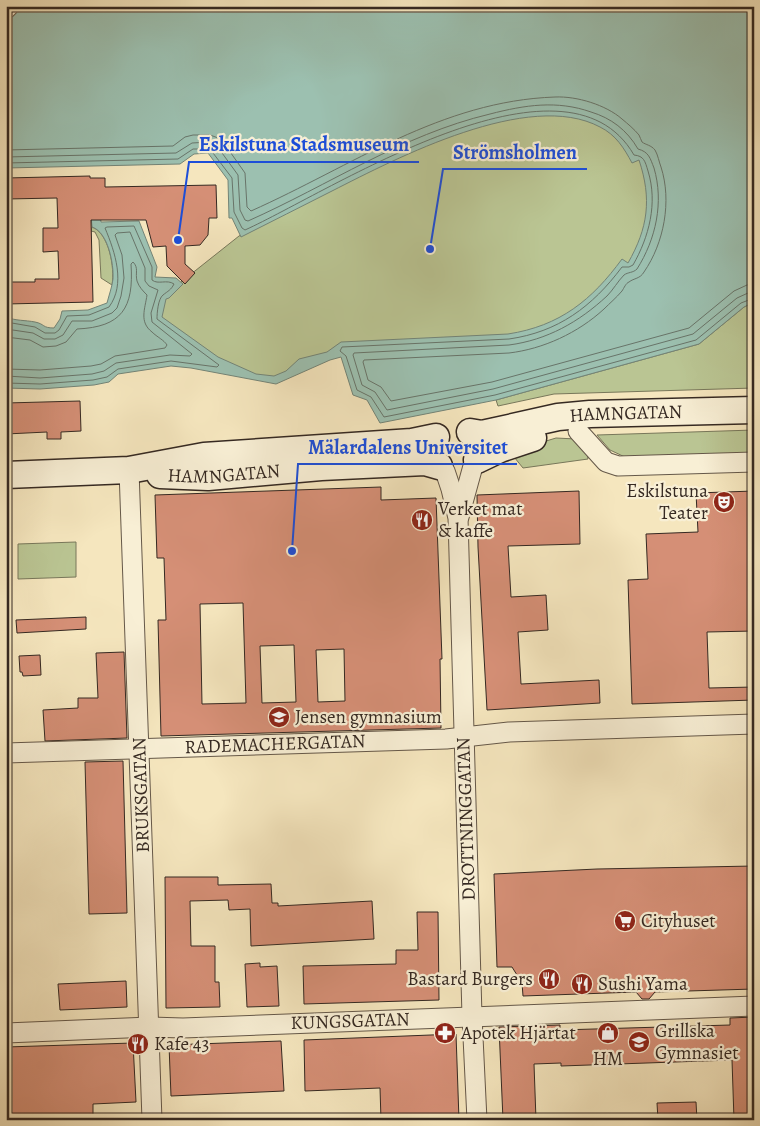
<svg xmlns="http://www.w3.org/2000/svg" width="760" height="1126" viewBox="0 0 760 1126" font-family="Alegreya,serif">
	<rect width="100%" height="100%" fill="#f5e6be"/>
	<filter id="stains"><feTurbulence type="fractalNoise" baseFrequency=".004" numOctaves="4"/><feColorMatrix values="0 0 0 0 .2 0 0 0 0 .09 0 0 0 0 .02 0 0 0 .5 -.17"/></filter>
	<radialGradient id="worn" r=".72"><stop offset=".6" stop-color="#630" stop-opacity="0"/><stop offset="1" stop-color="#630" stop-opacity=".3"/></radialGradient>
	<!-- green -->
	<g fill="#bac593" stroke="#78775a">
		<polygon points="572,112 610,123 644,157 653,199 646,232 631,263 584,310 508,341 342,348 272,381 230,370 180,337 156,312 171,290 239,236 417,144 507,115"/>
		<path d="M92 227C109 233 115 268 112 285L101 278 99 240 95 232 91 231Z"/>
		<polygon points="754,302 754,388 554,394 498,406 496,400 699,344 744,307"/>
		<polygon points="754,430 754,453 693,456 627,458 610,450 597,435"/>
		<polygon points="556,438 576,439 586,447 588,459 523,468 510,452"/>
		<polygon points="76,542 76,577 18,579 18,544"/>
	</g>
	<!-- water -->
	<path fill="#9cc0b0" stroke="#738477" d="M6 6H754V302L744 307 699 344 496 400 380 423 367 400 353 395 341 357 330 360 276 384 191 368 171 366 118 374 109 382 94 385 40 389 6 388V317C16 321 25 320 35 322 45 324 42 328 54 328L60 319 62 311 88 310 107 303C109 295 112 287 113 279 114 264 108 232 92 227L91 215 100 213 101 222 139 221 157 267 155 277 176 278 183 284 169 298 166 299 162 317 218 357 256 374 274 376 286 371 299 359 327 352 341 342 508 334C560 326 592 300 622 259L628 263C648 228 652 199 639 160L632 163C624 148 616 135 600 127 529 89 397 158 332 191 302 206 271 222 241 237L232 218H229L228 180 208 153 194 154 180 164 6 168Z"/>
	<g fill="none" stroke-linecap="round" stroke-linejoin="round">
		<!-- shore -->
		<g stroke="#687469" stroke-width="1">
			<path d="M6 150 173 146 185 137 193 135H210L221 139 245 173 247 207 251 211C352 166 441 101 555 97 577 96 606 105 622 119 628 124 634 129 639 135 640 137 641 140 642 142 646 145 651 145 655 150 658 155 659 162 661 167 672 201 664 243 644 272 640 279 634 278 629 282 626 283 624 288 622 291 616 298 610 303 604 309 578 333 543 349 509 353L364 360 363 362 368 380 381 387 391 401 492 382 689 328 734 291 747 285 754 284"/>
			<path d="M6 157 176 153 192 143 209 142 217 146 238 175 240 210 245 220 248 221C329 185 402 135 490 114 525 105 557 100 591 112 611 118 627 130 638 149 649 152 650 158 654 168 664 202 656 239 637 269 633 273 628 272 624 275 618 281 613 290 607 296 579 322 547 340 509 345L354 353 353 355 362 385 375 392 387 410 493 389 693 334 737 298 748 293 754 292"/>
			<path d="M6 163 178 159 193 149H210L232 178 234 212 242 228 245 230C329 192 565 36 634 155 644 156 645 161 648 171 658 203 649 237 633 265L629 267H622C592 307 558 332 509 339L342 347 340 351 346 356 357 390 371 397 384 417 495 395 696 340 741 303 754 298"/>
			<path d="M6 322 35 327 45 333H55L59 330 67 316 89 315 109 307C126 284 115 252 105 228L107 227 134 226 152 267V280C158 285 167 279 174 284 171 290 168 291 163 295 158 299 157 313 157 319L219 365 217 367 171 361 118 369 107 377 93 380 40 384 6 383"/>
			<polyline points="6,329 33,333 44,339 55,339 63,335 72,321 92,321 112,313 117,308 121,296 124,278 122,255 115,235 117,233 130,232 145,268 145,281 149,286 158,290 151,313 152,322 192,354 190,356 170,355 116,363 104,371 92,374 40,378 6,376"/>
			<path d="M6 337 30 340 43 347 56 346 66 342 77 329C122 327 134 308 131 264L133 262C139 268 135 273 137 281 139 287 143 291 147 295 145 309 139 322 152 332 157 337 164 340 167 345L165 348 115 356 101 364 91 366 40 370 6 369"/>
		</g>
	</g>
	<!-- building -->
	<g fill="#d58f76" stroke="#352922" fill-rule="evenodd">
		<polygon points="90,176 90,178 105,178 105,187 216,185 217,218 209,218 208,235 200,245 185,246 185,264 195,273 185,284 167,266 166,246 153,247 146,220 91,220 93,302 6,304 6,282 35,282 35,279 59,279 58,251 43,252 43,228 58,228 57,198 6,199 6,178"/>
		<polygon points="80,401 81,431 61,432 61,439 47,439 47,432 6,434 6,403"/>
		<path d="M381 487V500L436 498 442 659H440L441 728 161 736 158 620H166L164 558H157L155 495ZM243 603 246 703 202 704 200 604ZM294 645 296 702 262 703 260 646ZM344 649 345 701 318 702 316 650Z"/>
		<polygon points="579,491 580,544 508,546 511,597 546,595 548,630 518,632 521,684 599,680 600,703 487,710 478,547 477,495"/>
		<polygon points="754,491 754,631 707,632 709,688 754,687 754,700 632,704 628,580 648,579 646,534 698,532 696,493"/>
		<polygon points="86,617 86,629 17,633 16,620"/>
		<polygon points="124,652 127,738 45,741 43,710 78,708 78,698 98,698 96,653"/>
		<polygon points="40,655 41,675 23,676 22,672 20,672 19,656"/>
		<polygon points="123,761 127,913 89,914 85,762"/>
		<polygon points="754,866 754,989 655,992 649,999 642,999 636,992 523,996 522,983 512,967 497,967 494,874 597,869"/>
		<polygon points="165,877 218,877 218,885 271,884 272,903 278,903 278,906 372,901 374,939 251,946 250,909 229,910 228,900 190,901 191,946 215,946 215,982 219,982 220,1007 166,1008"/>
		<polygon points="417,912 438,912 439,1000 304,1004 303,966 396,964 396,950 418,950"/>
		<polygon points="260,963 260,967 277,966 279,1006 247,1007 245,964"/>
		<polygon points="126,981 127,1007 60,1010 58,984"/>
		<polygon points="754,1017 754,1120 734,1120 732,1060 561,1066 561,1063 534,1064 536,1120 503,1120 499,1027 560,1025 560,1030 730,1025 730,1018"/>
		<polygon points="456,1034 459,1120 381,1120 380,1088 305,1091 304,1040"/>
		<polygon points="281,1041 284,1091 171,1096 169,1045"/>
		<polygon points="133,1043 136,1102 93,1104 93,1120 6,1120 6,1047"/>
		<polygon points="696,1102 697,1120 658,1120 657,1103"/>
	</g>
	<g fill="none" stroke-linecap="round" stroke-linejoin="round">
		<!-- street casing -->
		<g stroke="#655849" stroke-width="21">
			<g id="street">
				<polyline points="6,9 9,6"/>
				<polyline points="578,431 606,462 618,466 754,462"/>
				<polyline points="129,470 152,1120"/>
				<polyline points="445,471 451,489 458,518 472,1016 477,1120"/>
				<polyline points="459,517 473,466"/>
				<polyline points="6,753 446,739 509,732 754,724"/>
				<polyline points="6,1033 150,1027 183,1028 754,1006"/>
			</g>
		</g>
		<!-- secondary casing -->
		<g stroke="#352922" stroke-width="29">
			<g id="secondary">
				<path id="s1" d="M470 432 482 434 558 417 590 414 754 410"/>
				<polyline points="477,460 500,449 533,438"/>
				<polyline points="6,475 129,470 204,456 412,442 436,437"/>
				<path id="s2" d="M160 475 208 477 321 467 425 462 439 466"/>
			</g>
		</g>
		<!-- street -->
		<use href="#street" stroke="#f8efd5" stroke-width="19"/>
		<!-- secondary -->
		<use href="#secondary" stroke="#f8efd5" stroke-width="26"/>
	</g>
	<!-- icons -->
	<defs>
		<g id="theatre-disc" transform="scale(1.125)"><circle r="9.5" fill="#8f2418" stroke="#f8efd5"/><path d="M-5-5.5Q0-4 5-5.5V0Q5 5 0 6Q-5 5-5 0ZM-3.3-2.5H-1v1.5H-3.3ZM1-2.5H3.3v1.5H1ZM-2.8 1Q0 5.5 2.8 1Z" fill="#fff"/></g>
		<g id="restaurant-disc" transform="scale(1.125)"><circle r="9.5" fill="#8f2418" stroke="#f8efd5"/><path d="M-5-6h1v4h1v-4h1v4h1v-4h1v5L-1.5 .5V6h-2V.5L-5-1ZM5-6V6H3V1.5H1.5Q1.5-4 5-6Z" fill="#fff"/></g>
		<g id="school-disc" transform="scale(1.125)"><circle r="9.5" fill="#8f2418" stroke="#f8efd5"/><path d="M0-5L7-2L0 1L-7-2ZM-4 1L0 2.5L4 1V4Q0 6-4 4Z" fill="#fff"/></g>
		<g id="supermarket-disc" transform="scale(1.125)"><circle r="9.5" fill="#8f2418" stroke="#f8efd5"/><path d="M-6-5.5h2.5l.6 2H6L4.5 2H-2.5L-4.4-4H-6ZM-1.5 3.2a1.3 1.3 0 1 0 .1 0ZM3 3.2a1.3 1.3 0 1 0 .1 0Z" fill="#fff"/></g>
		<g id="pharmacy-disc" transform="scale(1.125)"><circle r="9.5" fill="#8f2418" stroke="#f8efd5"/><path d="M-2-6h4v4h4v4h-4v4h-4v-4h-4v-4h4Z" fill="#fff"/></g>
		<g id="shop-disc" transform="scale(1.125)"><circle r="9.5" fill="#8f2418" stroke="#f8efd5"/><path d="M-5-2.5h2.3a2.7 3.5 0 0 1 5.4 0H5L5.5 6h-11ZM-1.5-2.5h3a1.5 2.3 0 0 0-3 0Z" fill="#fff"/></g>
	</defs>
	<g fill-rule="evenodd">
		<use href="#theatre-disc" x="724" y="502"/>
		<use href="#restaurant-disc" x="422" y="520"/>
		<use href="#school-disc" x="279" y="717"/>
		<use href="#supermarket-disc" x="625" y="921"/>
		<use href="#restaurant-disc" x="549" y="979"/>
		<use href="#restaurant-disc" x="582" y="984"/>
		<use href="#pharmacy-disc" x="445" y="1033"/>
		<use href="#shop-disc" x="608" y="1033"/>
		<use href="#school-disc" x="639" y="1042"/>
		<use href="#restaurant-disc" x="138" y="1044"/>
	</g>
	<g text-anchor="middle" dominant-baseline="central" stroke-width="4.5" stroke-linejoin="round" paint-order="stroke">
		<!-- street labels -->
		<g font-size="19" fill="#352922" stroke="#f8efd5">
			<text stroke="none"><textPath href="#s1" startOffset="158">HAMNGATAN</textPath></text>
			<text stroke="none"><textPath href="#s2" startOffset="64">HAMNGATAN</textPath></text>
			<text transform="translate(275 744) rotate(-2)">RADEMACHERGATAN</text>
			<text transform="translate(141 795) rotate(-92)">BRUKSGATAN</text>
			<text transform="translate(466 819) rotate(-92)">DROTTNINGGATAN</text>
			<text transform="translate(350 1021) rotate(-2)">KUNGSGATAN</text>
		</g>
		<!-- poi labels -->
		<g font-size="19" fill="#352922" stroke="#f8efd5" text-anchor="start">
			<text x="708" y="491" text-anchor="end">Eskilstuna<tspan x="708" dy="22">Teater</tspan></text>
			<text x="438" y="509">Verket mat<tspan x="438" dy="22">&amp; kaffe</tspan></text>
			<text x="295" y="717">Jensen gymnasium</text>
			<text x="641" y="921">Cityhuset</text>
			<text x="533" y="979" text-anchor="end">Bastard Burgers</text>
			<text x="598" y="984">Sushi Yama</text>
			<text x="655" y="1031">Grillska<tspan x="655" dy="22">Gymnasiet</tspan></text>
			<text x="461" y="1033">Apotek Hjärtat</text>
			<text x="154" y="1044">Kafe 43</text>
			<text x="608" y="1059" text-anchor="middle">HM</text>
		</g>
	</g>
	<!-- callouts -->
	<path fill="none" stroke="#1d4ed8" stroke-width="2" d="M178 240L189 162H419M430 249L443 169H587M292 551L298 464H517"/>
	<g fill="#1d4ed8" stroke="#f8efd5" stroke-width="2">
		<circle cx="178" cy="240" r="5"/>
		<circle cx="430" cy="249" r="5"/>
		<circle cx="292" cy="551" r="5"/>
	</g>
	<g font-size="20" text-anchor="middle" font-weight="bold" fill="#1d4ed8" stroke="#f8efd5" stroke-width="4.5" stroke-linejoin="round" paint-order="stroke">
		<text x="304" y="151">Eskilstuna Stadsmuseum</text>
		<text x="515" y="159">Strömsholmen</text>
		<text x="408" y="454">Mälardalens Universitet</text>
	</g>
	<!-- margin -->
	<rect width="760" height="1126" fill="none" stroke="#f5e6be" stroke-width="25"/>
	<rect x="8" y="8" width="745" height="1111" fill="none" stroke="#352922" stroke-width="2.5"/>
	<rect x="12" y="12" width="735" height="1101" fill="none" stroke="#352922"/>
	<rect width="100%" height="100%" filter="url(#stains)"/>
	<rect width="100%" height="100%" fill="url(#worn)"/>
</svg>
